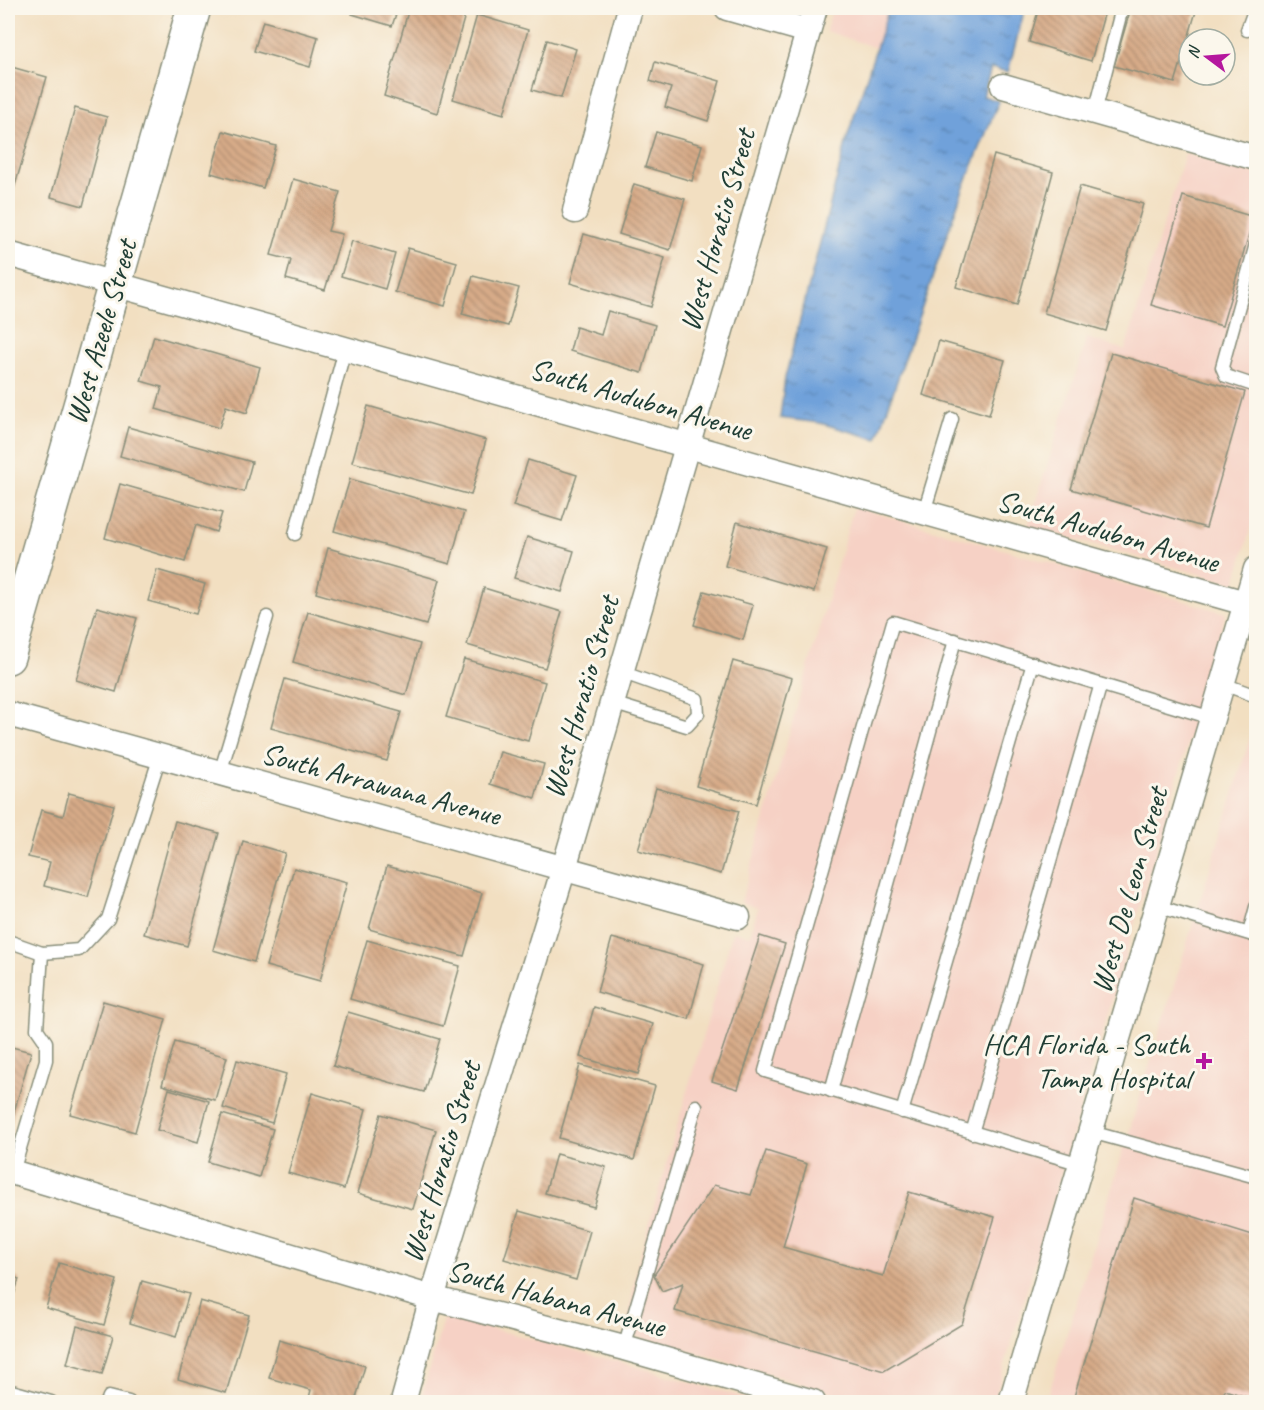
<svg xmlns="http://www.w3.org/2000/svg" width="1264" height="1410" viewBox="0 0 1264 1410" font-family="Caveat,sans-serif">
	<defs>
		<pattern id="water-ripples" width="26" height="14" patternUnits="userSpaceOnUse" patternTransform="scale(1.5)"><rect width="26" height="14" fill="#6fa1da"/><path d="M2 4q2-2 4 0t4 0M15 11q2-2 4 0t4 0" fill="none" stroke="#5b84b2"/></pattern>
		<pattern id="building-back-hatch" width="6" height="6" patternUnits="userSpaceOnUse" patternTransform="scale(1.5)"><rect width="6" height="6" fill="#d7ab88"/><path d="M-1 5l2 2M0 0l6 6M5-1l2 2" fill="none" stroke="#ae8c70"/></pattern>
	</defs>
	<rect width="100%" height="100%" fill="#fbf7ec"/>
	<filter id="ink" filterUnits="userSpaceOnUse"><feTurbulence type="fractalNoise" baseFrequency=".0167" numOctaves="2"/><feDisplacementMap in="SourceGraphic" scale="12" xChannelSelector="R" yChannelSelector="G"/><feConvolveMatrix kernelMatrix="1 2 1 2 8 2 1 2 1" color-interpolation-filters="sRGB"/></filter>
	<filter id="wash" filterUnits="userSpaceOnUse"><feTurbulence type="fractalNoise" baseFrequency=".008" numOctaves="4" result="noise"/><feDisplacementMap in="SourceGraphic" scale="24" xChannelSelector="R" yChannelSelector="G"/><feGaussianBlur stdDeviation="1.35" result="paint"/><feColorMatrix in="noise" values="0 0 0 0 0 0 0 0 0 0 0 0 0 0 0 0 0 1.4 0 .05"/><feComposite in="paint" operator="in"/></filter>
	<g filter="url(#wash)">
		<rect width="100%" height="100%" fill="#f2dfc1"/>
		<!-- built -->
		<g fill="#f6d1c5">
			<polygon points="833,8 889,8 876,48 826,31"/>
			<polygon points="1185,154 1256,174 1256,509 1235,584 1028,526 1087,338 1125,350"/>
			<polygon points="854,507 1226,613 994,1402 866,1402 626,1333 638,1263 733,931 750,936 758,908 741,902"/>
			<polygon points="1256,719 1256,1402 1046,1402"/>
			<polygon points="444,1316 620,1362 760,1402 420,1402"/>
		</g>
		<!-- water -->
		<polygon fill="url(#water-ripples)" stroke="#476f87" stroke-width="1.5" points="889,8 1025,8 1008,72 991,68 983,96 999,101 960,197 877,439 820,423 780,418 785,378 848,135"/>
		<g id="blocks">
			<!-- building -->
			<g fill="url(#building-back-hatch)">
				<polygon points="354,8 398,8 392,26 352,14"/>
				<polygon points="409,8 467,8 437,113 384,96"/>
				<polygon points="1039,8 1106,8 1091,61 1029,42"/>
				<polygon points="1131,8 1197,8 1175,83 1114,66"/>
				<polygon points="477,15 528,30 504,114 453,99"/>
				<polygon points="263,21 318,37 310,67 254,51"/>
				<polygon points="547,40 576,49 561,98 532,90"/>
				<polygon points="655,62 720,81 708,121 665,107 671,88 650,81"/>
				<polygon points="8,66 47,77 11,199 8,198"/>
				<polygon points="75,108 107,117 83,206 51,197"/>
				<polygon points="223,131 276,146 263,188 211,173"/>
				<polygon points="656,132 702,145 692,181 645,167"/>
				<polygon points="994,155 1053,172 1017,305 956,287"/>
				<polygon points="293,179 340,192 328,231 342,234 325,290 286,279 291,260 271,255"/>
				<polygon points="634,184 685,199 670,250 619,234"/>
				<polygon points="1080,186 1143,204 1106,331 1044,313"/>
				<polygon points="1183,196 1254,217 1222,326 1151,305"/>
				<polygon points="584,234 665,258 651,307 570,283"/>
				<polygon points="352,241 395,254 385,289 341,276"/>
				<polygon points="408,248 457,262 445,306 395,292"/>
				<polygon points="473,276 519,288 508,326 462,314"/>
				<polygon points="608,311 655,325 642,373 570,351 576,327 601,335"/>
				<polygon points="154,336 260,367 247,413 226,406 219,428 156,409 162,387 141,381"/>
				<polygon points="939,341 1005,360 989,415 923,395"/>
				<polygon points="1111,353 1245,392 1206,528 1071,489"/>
				<polygon points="368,406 486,440 471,495 352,462"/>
				<polygon points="128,427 252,462 244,492 120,456"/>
				<polygon points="528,460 577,475 562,521 513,506"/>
				<polygon points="350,479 464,512 450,564 334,531"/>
				<polygon points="120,484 222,513 216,532 196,525 185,562 105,538"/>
				<polygon points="737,522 827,549 814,592 725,566"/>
				<polygon points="527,537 574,551 562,592 514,578"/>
				<polygon points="328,548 439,580 426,625 316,593"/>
				<polygon points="157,570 205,584 196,614 148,601"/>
				<polygon points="484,588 562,612 545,668 467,645"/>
				<polygon points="704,591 753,605 743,640 694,625"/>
				<polygon points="97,607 137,618 116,692 76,680"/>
				<polygon points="308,612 420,644 406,695 293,662"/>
				<polygon points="464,659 545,682 528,741 446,717"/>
				<polygon points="733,661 792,678 756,804 696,786"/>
				<polygon points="285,679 401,712 387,761 271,728"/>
				<polygon points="500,752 544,764 535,798 490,784"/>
				<polygon points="656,788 739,811 721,874 638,850"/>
				<polygon points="69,793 114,805 88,897 44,886 50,862 28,857 41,810 63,816"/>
				<polygon points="175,821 219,833 187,946 144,934"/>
				<polygon points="243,841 285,853 254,962 213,950"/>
				<polygon points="387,866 482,893 464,956 369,929"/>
				<polygon points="294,868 347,882 320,981 266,966"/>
				<polygon points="760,936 785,944 738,1089 712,1081"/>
				<polygon points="612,938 704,964 689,1019 597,992"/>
				<polygon points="367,940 460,966 443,1026 350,999"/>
				<polygon points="103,1001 166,1019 135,1132 70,1114"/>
				<polygon points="594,1007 653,1024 638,1074 580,1057"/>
				<polygon points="348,1012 440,1039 424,1092 333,1066"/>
				<polygon points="175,1042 227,1057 215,1100 162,1085"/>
				<polygon points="8,1046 31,1052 10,1126 8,1125"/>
				<polygon points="237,1060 286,1074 272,1123 223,1108"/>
				<polygon points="580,1065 655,1086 634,1160 559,1138"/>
				<polygon points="169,1089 209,1101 198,1142 157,1130"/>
				<polygon points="312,1093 366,1109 344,1189 288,1173"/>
				<polygon points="222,1114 273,1129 259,1177 208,1162"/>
				<polygon points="381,1114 436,1130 413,1209 358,1193"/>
				<polygon points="766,1151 807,1164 783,1247 883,1276 909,1192 995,1217 962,1324 884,1371 675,1311 683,1283 662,1291 654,1275 714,1185 751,1195"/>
				<polygon points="556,1154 606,1167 594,1207 545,1193"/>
				<polygon points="1134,1198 1256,1236 1256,1400 1225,1390 1221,1402 1082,1402 1073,1400"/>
				<polygon points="519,1211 590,1231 576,1280 504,1259"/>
				<polygon points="59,1263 117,1280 104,1325 46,1308"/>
				<polygon points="8,1275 19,1279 8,1314"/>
				<polygon points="142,1281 189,1294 176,1337 130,1323"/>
				<polygon points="200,1301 249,1315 226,1393 178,1379"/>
				<polygon points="77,1326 113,1336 102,1374 67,1364"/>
				<polygon points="279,1340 365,1366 355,1402 308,1402 311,1390 269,1378"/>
			</g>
		</g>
	</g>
	<g filter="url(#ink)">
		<use href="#blocks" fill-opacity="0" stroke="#888e7a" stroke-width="1.5"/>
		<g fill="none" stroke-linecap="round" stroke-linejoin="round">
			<!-- service casing -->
			<g stroke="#888e7a" stroke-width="15">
				<g id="service">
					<polyline points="1247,30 1255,8"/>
					<polyline points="1095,112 1122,8"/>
					<polyline points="1256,244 1222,367 1226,376 1256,386"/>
					<polyline points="924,512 952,419"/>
					<polyline points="295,534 345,349"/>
					<polyline points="1223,684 1256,696"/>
					<polyline points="612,703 687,726 698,714 697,699 621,672"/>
					<polyline points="220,773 267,617"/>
					<polyline points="1157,906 1256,936"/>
					<polyline points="1249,933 1256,907"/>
					<polyline points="8,941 42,953 79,950 108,919 160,756"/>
					<polyline points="831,1091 955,640"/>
					<polyline points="902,1112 1033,663"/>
					<polyline points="1091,1132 1256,1177"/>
					<polyline points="972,1133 1100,687"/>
					<polyline points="1081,1164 765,1071 893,622 1212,718"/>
					<polyline points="13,1172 46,1060 46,1042 37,1029 42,953"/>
					<polyline points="624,1348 696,1106"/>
					<polyline points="8,1390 51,1402"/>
					<polyline points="107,1402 109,1397 129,1402"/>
				</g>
			</g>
			<!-- minor casing -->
			<g stroke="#888e7a" stroke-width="27">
				<g id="minor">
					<polyline points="727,8 808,31"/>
					<polyline points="1003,86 1256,158"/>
					<polyline points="575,211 630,8"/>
					<polyline points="8,254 1256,606"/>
					<polyline points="8,714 738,917"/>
					<polyline points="8,1171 432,1298 624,1348 813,1402"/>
					<polyline points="403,1402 432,1298 564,868 815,8"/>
					<polyline points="1011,1402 1256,569"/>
				</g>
			</g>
			<!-- secondary casing -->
			<g stroke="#888e7a" stroke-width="36">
				<polyline id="secondary" points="8,657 194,8"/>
			</g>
			<!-- service -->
			<use href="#service" stroke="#fff" stroke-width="12"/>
			<!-- minor -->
			<use href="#minor" stroke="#fff" stroke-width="24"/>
			<!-- secondary -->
			<use href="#secondary" stroke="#fff" stroke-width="33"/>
		</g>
	</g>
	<!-- markers -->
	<path fill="#b5179e" stroke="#fbf7ec" stroke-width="2" d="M1201 1052h6v6h6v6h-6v6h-6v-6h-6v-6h6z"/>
	<g text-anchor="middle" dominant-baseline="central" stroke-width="6" stroke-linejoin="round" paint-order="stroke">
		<!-- street labels -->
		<g font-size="30" fill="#1f3d34" stroke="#fbf7ec">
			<text transform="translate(717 230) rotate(-74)">West Horatio Street</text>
			<text transform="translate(101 332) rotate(-74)">West Azeele Street</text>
			<text transform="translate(641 399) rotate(16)">South Audubon Avenue</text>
			<text transform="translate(1108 531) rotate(16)">South Audubon Avenue</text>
			<text transform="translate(581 697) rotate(-74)">West Horatio Street</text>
			<text transform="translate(381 784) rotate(15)">South Arrawana Avenue</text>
			<text transform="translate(1129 890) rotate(-74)">West De Leon Street</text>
			<text transform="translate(441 1162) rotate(-73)">West Horatio Street</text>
			<text transform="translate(556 1298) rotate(15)">South Habana Avenue</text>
		</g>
		<!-- poi labels -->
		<g font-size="30" fill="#1f3d34" stroke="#fbf7ec" text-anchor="end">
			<text x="1190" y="1044">HCA Florida - South<tspan x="1190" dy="34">Tampa Hospital</tspan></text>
		</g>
	</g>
	<!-- margin -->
	<rect width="1264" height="1410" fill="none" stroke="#fbf7ec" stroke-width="30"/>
	<!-- north arrow -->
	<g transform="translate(1207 57) rotate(286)"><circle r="28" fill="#fbf7ec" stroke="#a3ada2" stroke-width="1.5"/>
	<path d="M0-4.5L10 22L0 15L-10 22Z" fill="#b5179e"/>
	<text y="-9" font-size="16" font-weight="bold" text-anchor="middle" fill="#1f3d34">N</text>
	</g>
</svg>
